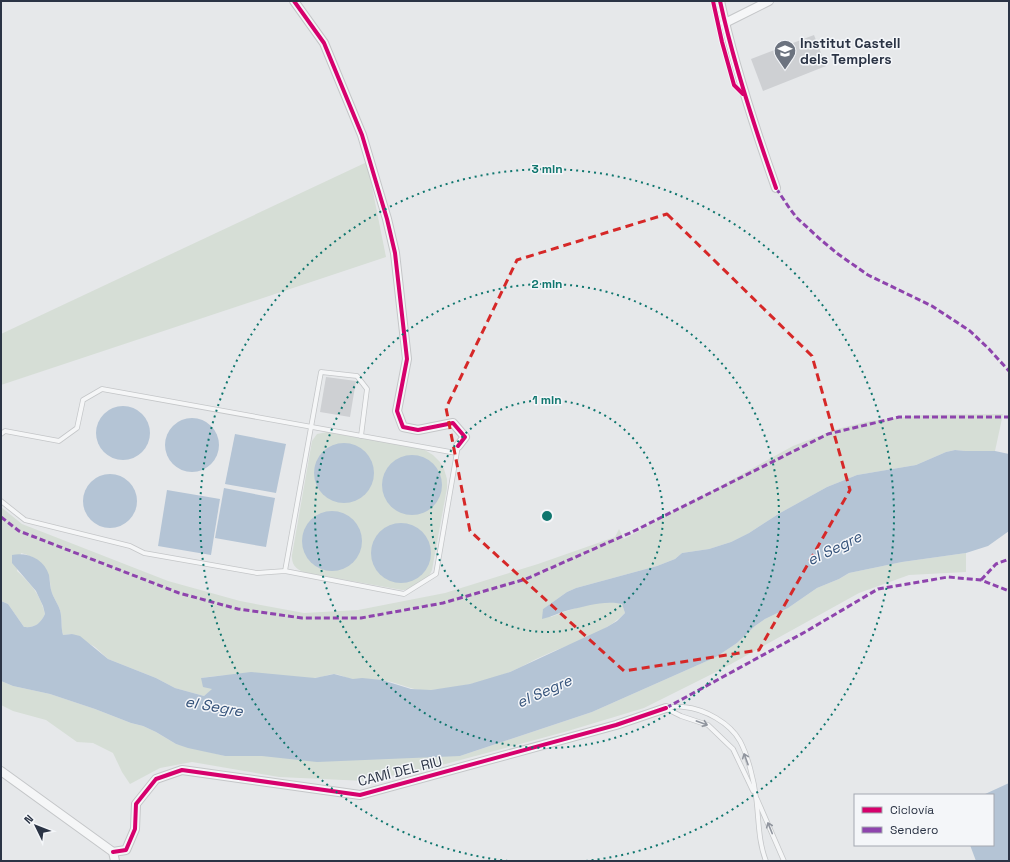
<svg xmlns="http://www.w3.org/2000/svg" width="1010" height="862" viewBox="0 0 1010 862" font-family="'Space Grotesk',sans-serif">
	<rect width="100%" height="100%" fill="#e6e8ea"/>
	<!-- green -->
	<g fill="#d6ded6">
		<polygon points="367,162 386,257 1,385 1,334"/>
		<path d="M1003 414 995 451H965L955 450 946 452 916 465 857 475 827 487 780 513 749 533 731 542 709 549 682 553 675 559 657 566 576 588 567 592 543 609 551 617C572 609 600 598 622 604L625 613C604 634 572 643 545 655 533 660 522 667 510 672 485 682 457 688 431 690 413 692 398 682 381 680 371 679 363 679 354 679 347 679 340 674 333 674 326 675 320 678 313 678 275 678 238 671 201 678L213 689 204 696 175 688 156 678 108 659 95 647 72 634 63 635C61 627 62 623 61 616 61 608 55 601 52 593 50 588 51 581 48 575 44 562 33 556 21 553L17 571C32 585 40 594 45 614 40 624 35 628 24 627L8 604 1 601V507L22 524 168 581 240 601 304 613 358 610 445 593 538 564 615 537 619 529 624 539 793 446 837 429 870 421 924 415Z"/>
		<path d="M327 432 423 449 433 455 440 462 444 469 447 479V488L432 570C428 581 413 590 402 590L307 573C298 571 291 566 292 555L312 441 317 434Z"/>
		<polygon points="966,553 966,572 909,575 859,593 722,669 644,708 568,731 427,769 365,781 279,777 192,762 160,768 130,784 122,772 113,753 93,743 77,742 46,720 13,711 1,705 1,681 13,686 50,694 95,709 131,723 143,726 156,732 176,744 225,756 460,756 592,712 716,657 737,643 755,626 765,619 788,608 817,588 839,579 849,573 902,562"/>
	</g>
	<!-- water -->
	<g fill="#b4c4d5">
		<circle cx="123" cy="433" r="27"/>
		<circle cx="192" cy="445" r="27"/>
		<polygon points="235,434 286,444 276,493 225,484"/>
		<circle cx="344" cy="473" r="30"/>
		<path d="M955 450 965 451H995L1009 454V531L988 546 966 553 902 562 849 573 839 579 817 588 788 608 765 619 755 626 737 643 716 657 592 712 460 756 317 762 262 756H225L188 748 176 744 156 732 143 726 131 723 95 709 50 694 13 686 1 681V601L8 604 24 627C35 628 40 624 45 614L43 606 36 591 12 563V555C28 552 44 559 49 575 50 581 50 588 52 593 55 601 61 608 61 616 62 623 61 627 63 635L72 634 80 636 108 659 156 678 175 688 204 696 212 689 203 687 201 678 251 672 315 678 334 674 353 679 362 678 382 680 411 689 431 690 470 684 510 672 607 627 617 621 625 613 622 604C605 600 586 606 569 610 560 612 552 617 542 619L543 609 567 592 576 588 657 566 675 559 682 553 709 549 731 542 749 533 780 513 827 487 857 475 916 465 946 452Z"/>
		<circle cx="412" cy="485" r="30"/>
		<circle cx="110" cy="501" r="27"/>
		<polygon points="224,488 275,498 266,547 215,538"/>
		<polygon points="167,490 220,499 211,555 158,546"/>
		<circle cx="332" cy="541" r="30"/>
		<circle cx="401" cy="553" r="30"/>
		<polygon points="1009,783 1009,861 976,861 970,845 993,845 993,795 983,795"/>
	</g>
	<!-- building -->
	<g fill="#ced0d3">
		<polygon points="814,35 826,66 763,91 751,59"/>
		<polygon points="326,377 356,381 350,417 320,412"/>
	</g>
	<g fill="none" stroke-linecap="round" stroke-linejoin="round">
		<!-- service casing -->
		<g stroke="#c4c6c8" stroke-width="5.5">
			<g id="service">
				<polyline points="1,434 5,431 59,441 77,428 83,400 102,389 456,453"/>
				<polyline points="1,501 25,520 130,546 144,553 257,573 285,571 404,594 436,574 458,446"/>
				<polyline points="285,571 321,372 357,376 367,389 361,436"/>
				<path d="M666 708C672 707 679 706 684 707 705 709 730 723 740 741 748 756 754 781 756 797 759 819 758 841 766 861"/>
				<polyline points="667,709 681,716 708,725 733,749 753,791"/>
				<polyline points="757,799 784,861"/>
			</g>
		</g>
		<!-- minor casing -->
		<g stroke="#c4c6c8" stroke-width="10">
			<g id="minor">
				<polyline points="294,1 324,43 362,135 387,219 395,253 407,359 397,411 403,427 418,430 453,423 465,437 458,446"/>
				<path d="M720 1C734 65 754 126 776 188"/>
				<polyline points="725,23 769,1"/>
				<polyline points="1,771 113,852 115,861"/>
				<polyline points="113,852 126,850 135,829 136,804 156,779 182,770 360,795 616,725 666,708"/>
			</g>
		</g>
		<!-- service -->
		<use href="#service" stroke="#f5f6f7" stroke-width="4"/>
		<!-- minor -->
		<use href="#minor" stroke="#f5f6f7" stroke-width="8"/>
		<!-- quiet -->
		<g stroke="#8e44ad" stroke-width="3" stroke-dasharray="6 3" stroke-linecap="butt">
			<polyline points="776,188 790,209 797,218 821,240 838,254 868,275 932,306 970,331 989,349 1009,371"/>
			<polyline points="1,517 19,531 179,593 238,609 302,618 361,618 443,603 526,579 632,532 828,434 899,417 1009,417"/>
			<polyline points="981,580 996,564 1009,559"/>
			<polyline points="666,708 805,632 878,589 948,577 981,580 1009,591"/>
		</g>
		<!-- cycleway casing -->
		<g stroke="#f4f6f9" stroke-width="6">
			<g id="cycleway">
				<polyline points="294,1 324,43 362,135 387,219 395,253 407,359 397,411 403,427 418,430 453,423 465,437 458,446"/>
				<polyline points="713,1 722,42 734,85 743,94"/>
				<path d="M720 1C734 65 754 126 776 188"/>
				<polyline points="113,852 126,850 135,829 136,804 156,779 182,770 360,795 616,725 666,708"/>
			</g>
		</g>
		<!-- cycleway -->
		<use href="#cycleway" stroke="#d6006c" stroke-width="4"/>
	</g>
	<!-- one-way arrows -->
	<defs><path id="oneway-shaft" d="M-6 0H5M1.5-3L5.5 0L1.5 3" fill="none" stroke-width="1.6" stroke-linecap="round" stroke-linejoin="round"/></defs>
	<g stroke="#90959e">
		<use href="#oneway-shaft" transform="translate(702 723) rotate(20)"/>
		<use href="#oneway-shaft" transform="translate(746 759) rotate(-110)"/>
		<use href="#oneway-shaft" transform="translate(770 828) rotate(-112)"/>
	</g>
	<!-- marked area -->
	<path fill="none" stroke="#d62828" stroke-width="3" stroke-dasharray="8 5" stroke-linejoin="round" d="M667 214 812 356 850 490 759 650 624 671 470 531 446 408 517 260Z"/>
	<!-- distance rings -->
	<g fill="none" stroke="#0f766e" stroke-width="2" stroke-dasharray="2 4">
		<circle cx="547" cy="516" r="116"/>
		<circle cx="547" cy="516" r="232"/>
		<path d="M508 861A347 347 0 1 1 586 861"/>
	</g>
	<!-- icons -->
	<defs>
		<g id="school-pin" transform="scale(1.15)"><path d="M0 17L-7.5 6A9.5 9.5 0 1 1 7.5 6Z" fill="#6c737f" stroke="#f4f6f9"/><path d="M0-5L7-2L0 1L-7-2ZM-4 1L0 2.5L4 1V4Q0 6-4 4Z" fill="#fff"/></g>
	</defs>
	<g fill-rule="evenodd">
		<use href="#school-pin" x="785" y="51"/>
	</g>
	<g text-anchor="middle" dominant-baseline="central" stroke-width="3" stroke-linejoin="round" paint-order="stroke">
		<!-- poi labels -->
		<g font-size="14" font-weight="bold" fill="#2b3445" stroke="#f4f6f9" text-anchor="start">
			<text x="800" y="43">Institut Castell<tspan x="800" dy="16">dels Templers</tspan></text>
		</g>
		<!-- street labels -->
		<g font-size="14" fill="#2b3445" stroke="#f4f6f9">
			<text transform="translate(400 771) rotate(-14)">CAMÍ DEL RIU</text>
		</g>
		<!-- water labels -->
		<g font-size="15" font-style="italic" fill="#34527a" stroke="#f4f6f9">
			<text transform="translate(834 548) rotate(-26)">el Segre</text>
			<text transform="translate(544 691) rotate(-24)">el Segre</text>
			<text transform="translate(214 706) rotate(10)">el Segre</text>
		</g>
	</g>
	<circle cx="547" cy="516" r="6" fill="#0f766e" stroke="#f4f6f9" stroke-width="2"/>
	<g font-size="12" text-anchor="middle" font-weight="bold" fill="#0f766e" stroke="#f4f6f9" stroke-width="3" stroke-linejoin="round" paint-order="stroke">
		<text x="547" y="173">3 min</text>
		<text x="547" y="288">2 min</text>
		<text x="547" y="404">1 min</text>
	</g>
	<!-- border -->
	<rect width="1010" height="862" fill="none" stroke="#2b3445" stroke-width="4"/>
	<!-- legend -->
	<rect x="854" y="794" width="140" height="52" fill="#f4f6f9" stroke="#a4a8b1"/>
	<rect x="862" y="807" width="20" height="6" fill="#d6006c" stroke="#a4a8b1"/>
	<text x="890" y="814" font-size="12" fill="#2b3445">Ciclovía</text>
	<rect x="862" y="827" width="20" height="6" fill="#8e44ad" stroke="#a4a8b1"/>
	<text x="890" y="834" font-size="12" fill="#2b3445">Sendero</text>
	<!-- north arrow -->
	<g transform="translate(36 826) rotate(313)" stroke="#f4f6f9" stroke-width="3" paint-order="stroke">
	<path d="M0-3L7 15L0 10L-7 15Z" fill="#2b3445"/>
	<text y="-6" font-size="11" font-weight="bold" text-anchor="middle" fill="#2b3445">N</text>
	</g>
</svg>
